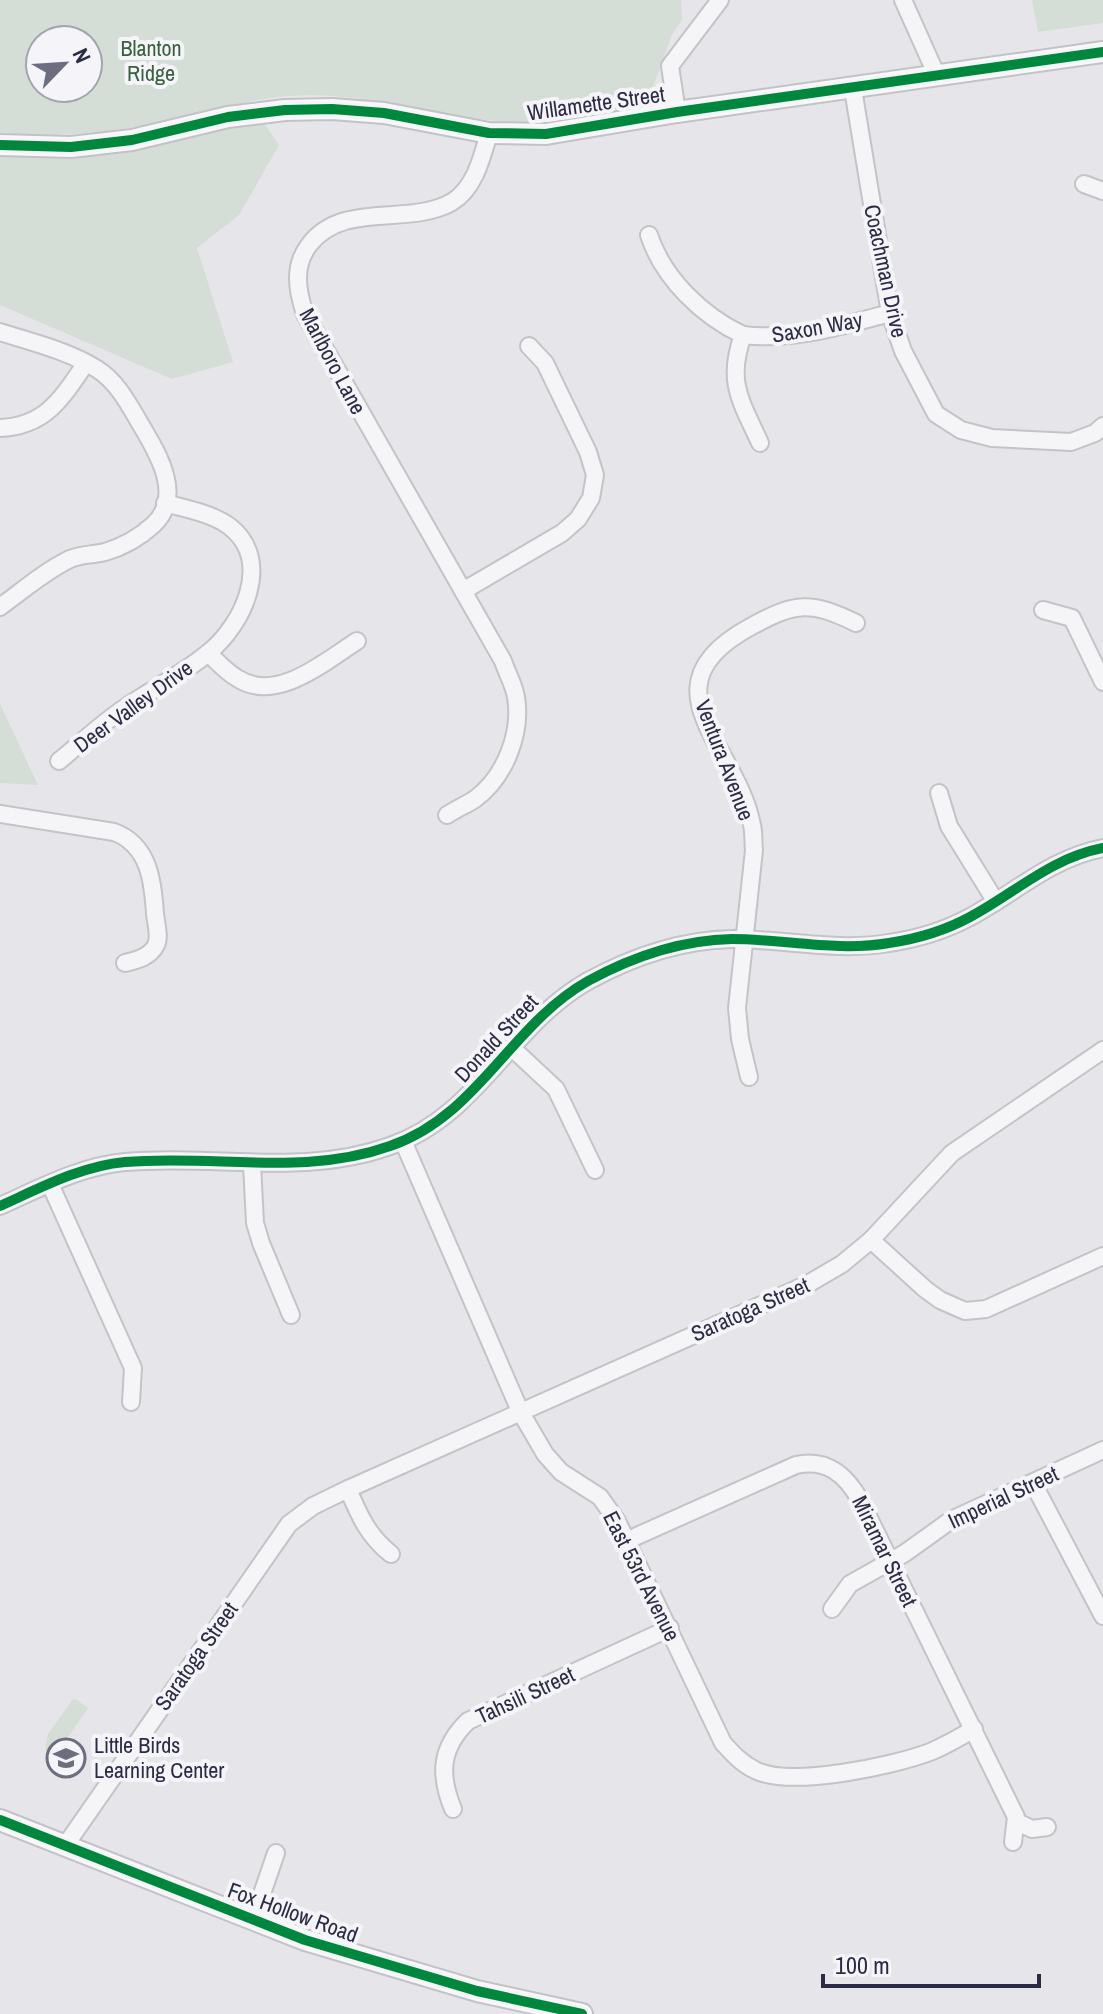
<svg xmlns="http://www.w3.org/2000/svg" width="1103" height="2014" viewBox="0 0 1103 2014" font-family="'Archivo Narrow',sans-serif">
	<rect width="100%" height="100%" fill="#e6e6ea"/>
	<!-- green -->
	<g fill="#d4ddd6" fill-rule="evenodd">
		<path d="M0 0H681L682 19 672 35 645 108C602 114 557 124 512 122 437 118 365 90 289 96 240 100 194 116 146 125 98 134 48 137 0 133ZM40 40H88V88H40Z"/>
		<polygon points="1032,0 1103,0 1103,23 1038,32"/>
		<polygon points="256,112 279,145 239,215 197,248 233,362 172,379 0,305 0,145 19,147"/>
		<polygon points="0,704 38,785 0,783"/>
		<polygon points="74,1698 88,1708 57,1753 51,1753 45,1749 48,1734"/>
	</g>
	<g fill="none" stroke-linecap="round" stroke-linejoin="round">
		<!-- minor casing -->
		<g stroke="#c3c3c8" stroke-width="20">
			<g id="minor">
				<polyline points="903,0 937,76"/>
				<polyline points="853,89 890,313 903,351 936,414 961,430 992,438 1071,442 1095,433 1103,426"/>
				<polyline points="677,112 670,66 720,0"/>
				<polyline points="1084,184 1103,191"/>
				<path d="M649 235C663 278 702 316 743 335 726 382 741 401 760 443"/>
				<path d="M0 332C31 342 69 351 97 369 116 381 127 401 138 420 155 449 186 495 153 525 140 537 122 547 105 552 93 555 82 554 70 559 45 571 22 591 0 607"/>
				<path d="M743 335C794 341 841 326 890 313"/>
				<path d="M0 428C46 426 62 398 86 363"/>
				<polyline points="463,591 562,533 578,519 591,498 595,475 588,452 545,363 529,346"/>
				<polyline points="1043,610 1072,618 1103,682"/>
				<path d="M208 653C218 662 226 672 237 678 276 704 324 662 357 641"/>
				<path d="M59 761C81 743 102 723 126 707 152 689 183 674 208 653 243 625 274 560 229 526 211 513 186 509 165 503"/>
				<polyline points="939,793 949,826 996,902"/>
				<path d="M0 814 114 832C149 845 153 881 155 914 156 923 160 937 156 945 150 957 137 960 125 963"/>
				<path d="M447 815C456 809 466 805 475 799 505 777 522 733 516 697 514 685 507 673 503 661L305 314C297 290 293 266 309 245 343 200 408 227 452 202 475 188 482 157 489 133"/>
				<polyline points="511,1047 556,1089 595,1170"/>
				<path d="M749 1077 740 1039 737 1008 754 850C753 842 754 833 752 825 737 745 639 686 752 626 796 602 811 601 856 623"/>
				<path d="M403 1141 520 1411 545 1454 561 1472 600 1497 617 1521 723 1743C733 1754 742 1764 755 1770 790 1788 893 1766 930 1752 945 1746 960 1737 974 1729"/>
				<polyline points="252,1164 255,1223 261,1243 291,1315"/>
				<polyline points="50,1184 133,1368 131,1402"/>
				<path d="M0 1206C40 1188 81 1166 125 1162 213 1154 304 1177 390 1146 478 1116 510 1025 588 981 632 957 681 940 732 939 784 939 837 952 889 943 916 939 946 930 970 917 1015 893 1051 858 1103 848"/>
				<polyline points="871,1240 925,1289 940,1300 965,1311 986,1309 1103,1256"/>
				<polyline points="1033,1483 1103,1616"/>
				<path d="M348 1489C359 1515 368 1536 391 1554"/>
				<path d="M628 1540 796 1465C827 1458 846 1475 860 1500L1016 1817 1013 1842"/>
				<polyline points="832,1609 850,1584 905,1553 951,1520 1103,1450"/>
				<path d="M453 1809C439 1775 440 1748 468 1721L670 1628"/>
				<polyline points="1017,1822 1032,1829 1047,1827"/>
				<polyline points="65,1846 289,1524 313,1506 348,1489 806,1285 842,1264 871,1240 952,1153 1103,1050"/>
				<polyline points="253,1920 276,1853"/>
			</g>
		</g>
		<!-- major casing -->
		<g stroke="#c2c2c8" stroke-width="24">
			<g id="major">
				<polyline points="0,145 71,147 132,140 228,117 285,110 332,109 384,113 489,133 546,134 677,112 1103,52"/>
				<polyline points="0,1820 305,1940 477,1991 582,2014"/>
			</g>
		</g>
		<!-- minor -->
		<use href="#minor" stroke="#f5f5f7" stroke-width="16"/>
		<!-- major -->
		<use href="#major" stroke="#f8f8f8" stroke-width="20"/>
		<!-- cycleway casing -->
		<g stroke="#f4f4f9" stroke-width="15">
			<g id="cycleway">
				<polyline points="0,145 71,147 132,140 228,117 285,110 332,109 384,113 489,133 546,134 677,112 1103,52"/>
				<path d="M0 1206C40 1188 81 1166 125 1162 213 1154 304 1177 390 1146 478 1116 510 1025 588 981 632 957 681 940 732 939 784 939 837 952 889 943 916 939 946 930 970 917 1015 893 1051 858 1103 848"/>
				<polyline points="0,1820 305,1940 477,1991 582,2014"/>
			</g>
		</g>
		<!-- cycleway -->
		<use href="#cycleway" stroke="#00873e" stroke-width="10"/>
	</g>
	<!-- icons -->
	<defs>
		<g id="school-ring" transform="scale(2)"><circle r="9.5" fill="#f4f4f9" stroke="#6c6d7e" stroke-width="1.5"/><path d="M0-5L7-2L0 1L-7-2ZM-4 1L0 2.5L4 1V4Q0 6-4 4Z" fill="#6c6d7e"/></g>
	</defs>
	<g fill-rule="evenodd">
		<use href="#school-ring" x="66" y="1758"/>
	</g>
	<g text-anchor="middle" dominant-baseline="central" stroke-width="8" stroke-linejoin="round" paint-order="stroke">
		<!-- park labels -->
		<g font-size="22" fill="#38603d" stroke="#f4f4f9">
			<text x="151" y="48">Blanton<tspan x="151" dy="25">Ridge</tspan></text>
		</g>
		<!-- street labels -->
		<g font-size="22" fill="#2b2c44" stroke="#f4f4f9">
			<text transform="translate(596 103) rotate(-8)">Willamette Street</text>
			<text transform="translate(886 271) rotate(78)">Coachman Drive</text>
			<text transform="translate(817 327) rotate(-10)">Saxon Way</text>
			<text transform="translate(333 361) rotate(62)">Marlboro Lane</text>
			<text transform="translate(133 706) rotate(-36)">Deer Valley Drive</text>
			<text transform="translate(725 760) rotate(69)">Ventura Avenue</text>
			<text transform="translate(496 1038) rotate(-47)">Donald Street</text>
			<text transform="translate(750 1309) rotate(-24)">Saratoga Street</text>
			<text transform="translate(1003 1497) rotate(-25)">Imperial Street</text>
			<text transform="translate(885 1551) rotate(64)">Miramar Street</text>
			<text transform="translate(642 1576) rotate(63)">East 53rd Avenue</text>
			<text transform="translate(196 1656) rotate(-55)">Saratoga Street</text>
			<text transform="translate(525 1695) rotate(-25)">Tahsili Street</text>
			<text transform="translate(293 1912) rotate(20)">Fox Hollow Road</text>
		</g>
		<!-- poi labels -->
		<g font-size="22" fill="#2b2c44" stroke="#f4f4f9" text-anchor="start">
			<text x="94" y="1745">Little Birds<tspan x="94" dy="25">Learning Center</tspan></text>
		</g>
	</g>
	<!-- north arrow -->
	<g transform="translate(64 64) rotate(65)"><circle r="38" fill="#f4f4f9" stroke="#a4a4b1" stroke-width="2"/>
	<path d="M0-6L14 30L0 20L-14 30Z" fill="#6c6d7e"/>
	<text y="-12" font-size="22" font-weight="bold" text-anchor="middle" fill="#2b2c44">N</text>
	</g>
	<!-- scale -->
	<path d="M823 1974v12h216v-12" fill="none" stroke="#2b2c44" stroke-width="4"/>
	<text x="835" y="1974" font-size="24" fill="#2b2c44" stroke="#f4f4f9" stroke-width="6" paint-order="stroke">100 m</text>
</svg>
